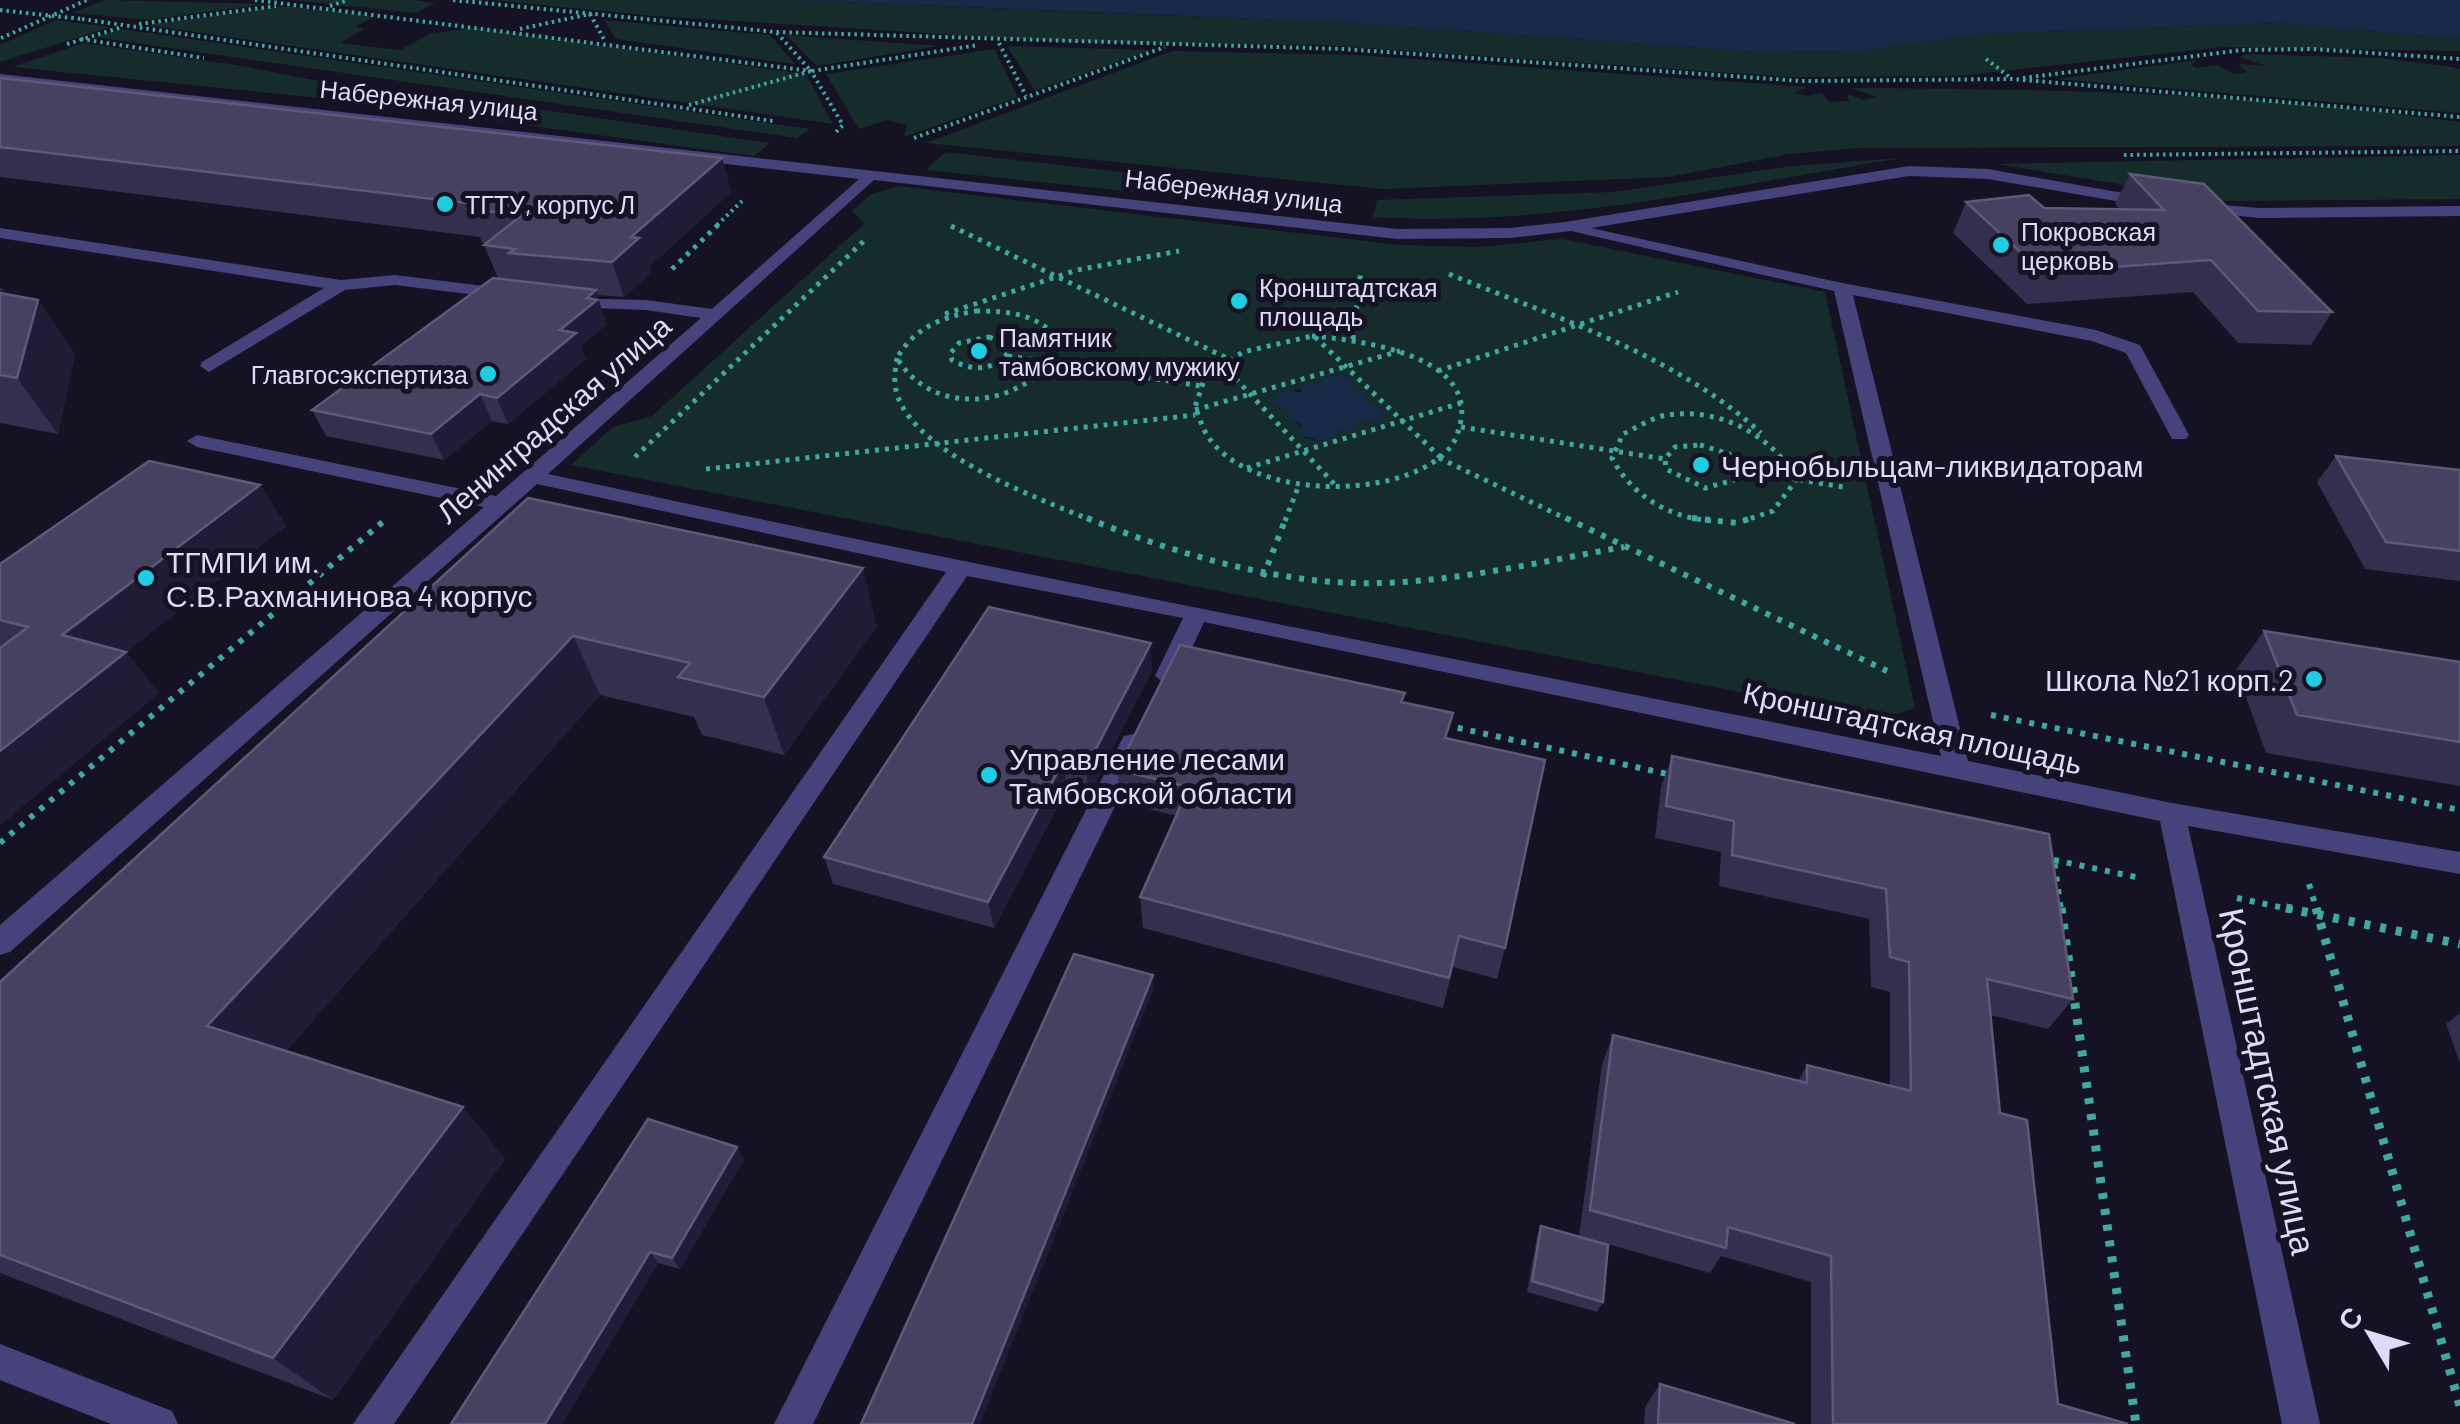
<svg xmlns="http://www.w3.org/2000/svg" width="2460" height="1424" viewBox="0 0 2460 1424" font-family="Barlow,sans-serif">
	<rect width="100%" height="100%" fill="#151223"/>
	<!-- green -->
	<g fill="#162c2c" fill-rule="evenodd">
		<polygon points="105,0 268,4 148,20 72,13"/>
		<polygon points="292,0 415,0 435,3 415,13"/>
		<polygon points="491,0 795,0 1156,15 1333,22 1755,52 1863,51 1983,34 2278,23 2460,39 2460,51 2224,47 1957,76 1791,77 1321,45 1072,42 654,16"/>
		<polygon points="283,6 376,16 356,26 364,29 340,43 400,50 432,33 475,28 806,74 833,124 147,25"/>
		<polygon points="56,20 111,27 0,62 0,45"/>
		<polygon points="604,20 770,35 795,64 616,39"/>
		<polygon points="121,29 810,129 797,138 95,37"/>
		<polygon points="786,35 939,46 817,66"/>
		<polygon points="83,43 236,65 354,88 340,100 13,67"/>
		<polygon points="1007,46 1151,50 1035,91"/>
		<polygon points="995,49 1018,97 904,137 907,125 887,120 859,129 826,74"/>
		<path d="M1172 51 1357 55 1807 87 1795 93 1807 96 1822 93 1829 102 1849 101 1847 94 1864 100 1877 97 1850 88C2053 89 2258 93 2460 122V146L1857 148 1789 154 1669 177 1383 189 926 143Z"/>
		<polygon points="2246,54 2381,58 2452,67 2460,69 2460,113 2056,79 2197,60 2191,65 2196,68 2216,65 2234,74 2247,72 2238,64 2266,66 2239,57"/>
		<polygon points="468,99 770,143 754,156 443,114"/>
		<polygon points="945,152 1183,179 1180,189 1328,202 1324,212 926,170"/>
		<polygon points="2460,155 2460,199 2221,201 1998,164"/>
		<path d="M1902 158C1728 186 1551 228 1373 217L1377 200 1613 192 1792 166Z"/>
		<path d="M897 186 1400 245 1478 247 1562 239 1825 292 1915 708 1879 719 571 465 613 427 652 416 865 223 852 211 870 195ZM1331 375 1352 380V391L1367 395 1365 402 1381 407 1319 441 1305 438 1292 412 1294 390 1318 386Z"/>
	</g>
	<!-- water -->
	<g fill="#172a47">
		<polygon points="795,0 2460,0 2460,39 2278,23 1983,34 1863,51 1755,52 1333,22"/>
		<polygon points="1338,375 1352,380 1353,391 1367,394 1365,402 1381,407 1381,420 1357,422 1352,431 1338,429 1334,437 1319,441 1301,435 1300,423 1288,421 1291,412 1272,403 1280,392 1301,392 1304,384 1317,386 1325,377"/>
	</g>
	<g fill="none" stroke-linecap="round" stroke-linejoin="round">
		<!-- path-far3 -->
		<g stroke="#40a7a1" stroke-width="4" stroke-dasharray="2.5 4" stroke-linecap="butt">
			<polyline points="255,0 811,71 843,125 836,132"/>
			<polyline points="453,0 776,32 1343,49 1802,81 2012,79 2460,117"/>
			<polyline points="330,6 348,0"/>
			<polyline points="0,10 26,13"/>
			<polyline points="82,19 773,121"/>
			<polyline points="139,24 276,6"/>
			<polyline points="520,29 590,14 605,41"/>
			<polyline points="1,38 87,0"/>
			<polyline points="81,39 204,58"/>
			<polyline points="999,43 1026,96"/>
			<polyline points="67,44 122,27"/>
			<polyline points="1986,59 2011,78"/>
			<polyline points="812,71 978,45"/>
			<polyline points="2023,78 2242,50 2312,49 2460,59"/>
			<polyline points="689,105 811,71 777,33"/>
			<polyline points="914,138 1165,47"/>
			<polyline points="2124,155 2460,151"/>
			<polyline points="717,225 742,201"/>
		</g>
		<!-- path-far2 -->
		<g stroke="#40a7a1" stroke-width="5" stroke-dasharray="4 6" stroke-linecap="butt">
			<polyline points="951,226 1229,359"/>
			<polyline points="672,269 720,223"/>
			<path d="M1449 274C1554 317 1676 355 1761 433"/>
			<path d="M976 311C1011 311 1042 314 1062 345 1030 406 935 422 897 358 915 327 942 317 976 311Z"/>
			<polyline points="945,314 1077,270 1179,251"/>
			<path d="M1312 336C1358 340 1472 354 1461 420 1458 434 1455 444 1444 454 1392 501 1247 499 1207 435 1202 427 1199 416 1195 407L1205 377 1243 352Z"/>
			<path d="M989 337 1007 344 1010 350C995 371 973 372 952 360L950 354 959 343Z"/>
			<polyline points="1315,337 1440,457"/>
			<polyline points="1353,339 1361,270"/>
			<polyline points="1008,356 1201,386"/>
			<path d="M897 358C895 371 893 384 898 397 920 456 1038 498 1093 521"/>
			<polyline points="1222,364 1337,487"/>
			<polyline points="1438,371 1678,292"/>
			<polyline points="1195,410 1400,351"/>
			<polyline points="1461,427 1665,459"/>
			<polygon points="1700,445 1729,454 1741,471 1734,480 1705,488 1666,469 1665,459 1675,447"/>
			<polyline points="635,457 866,239"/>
			<polyline points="1439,458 1571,521"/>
			<polyline points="1247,468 1461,403"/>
			<polyline points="706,469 1195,415"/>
			<polyline points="1740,470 1843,487"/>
			<polyline points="1285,521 1299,485"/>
			<path d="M1711 521C1668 517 1632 496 1612 458L1623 434C1636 428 1653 417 1667 415 1720 407 1771 435 1797 479L1773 511 1743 521"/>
		</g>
		<!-- path-far1 -->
		<g stroke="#40a7a1" stroke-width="6" stroke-dasharray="5 8" stroke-linecap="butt">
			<path d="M1087 518C1160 548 1243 573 1322 581 1422 591 1526 564 1624 547"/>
			<polyline points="1566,518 1887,671"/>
			<polyline points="1692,518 1737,523 1751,518"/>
			<polyline points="1263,577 1286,518"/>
			<polyline points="1991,715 2460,810"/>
			<polyline points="1445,725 1672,775"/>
			<polyline points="0,843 385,520"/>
			<polyline points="2045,858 2054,860 2061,911"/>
			<polyline points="2054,860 2136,877"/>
			<polyline points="2309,884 2317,911"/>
			<polyline points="2237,898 2298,911"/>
		</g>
		<!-- path -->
		<g stroke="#40a7a1" stroke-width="9" stroke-dasharray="6 10" stroke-linecap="butt">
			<polyline points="2061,908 2136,1424"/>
			<polyline points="2286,908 2460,944"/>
			<polyline points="2316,908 2460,1406"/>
		</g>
		<!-- minor -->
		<g fill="#46437c" fill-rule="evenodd">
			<path d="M0 74 1397 229 1510 228 1565 222 1909 166 1988 169 2157 199 2159 202 2151 207 1988 179 1909 176 1591 228 1842 283 2096 330 2140 345 2189 435 2186 439H2172L2126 353 2092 341 1853 295 1968 761 2172 803 2460 852V874L2188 826 2320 1424H2282L2160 821 1204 622 1176 682 1167 685 1155 676 1183 618 967 576 394 1424H353L946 572 537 484 10 952 0 955V925L484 507 197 447 187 441 197 435 496 496 701 318 646 310 568 307 562 306V298L646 300 712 309 859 179 0 82ZM874 180 1397 239 1510 238 1571 231 1834 291 1941 756C1477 662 1011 574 548 474Z"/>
			<polygon points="2200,203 2259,208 2460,206 2460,216 2259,218 2194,211 2194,205"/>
			<polygon points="0,228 341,280 395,275 508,289 517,294 508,299 395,285 345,290 209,372 200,366 202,362 324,288 0,238"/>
			<polygon points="1133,734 1142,736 1146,743 813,1424 774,1424 1120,743 1124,736"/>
			<polygon points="0,1344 172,1411 178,1424 111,1424 0,1380"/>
		</g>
		<!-- path-bridge -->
		<polyline stroke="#40a7a1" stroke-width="4" stroke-dasharray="2.5 4" stroke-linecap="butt" points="26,13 82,19"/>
	</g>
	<!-- wall -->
	<g fill="#342e4f">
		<polygon points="0,78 722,158 731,192 649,267 651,273 624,297 597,295 606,325 581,346 586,359 508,424 492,421 444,460 326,436 312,410 498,278 484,245 485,243 482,243 480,237 0,177"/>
		<polygon points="2130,174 2332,312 2311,345 2238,343 2193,292 2027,304 1953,233 1966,202 2044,208 2119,209 2115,204"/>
		<polygon points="0,288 4,289 8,294 38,300 75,354 58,434 0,423"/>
		<polygon points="2336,456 2460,470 2460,581 2365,569 2317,482"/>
		<polygon points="260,485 286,526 126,652 159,693 0,825 0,564"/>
		<polygon points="528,498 877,626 784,755 702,735 694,717 600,695 286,1051 463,1107 505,1159 333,1400 0,1273 0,982"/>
		<polygon points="2264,631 2460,662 2460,786 2266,753 2236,670"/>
		<polygon points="1152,670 1089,795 1067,789 994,928 833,884 824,857"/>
		<polygon points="1403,703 1448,739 1505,948 1497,979 1453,967 1443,1008 1143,928 1140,897 1177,816 1120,802 1117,770"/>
		<polygon points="1672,756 2073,999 2048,1029 1990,1015 2000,1113 2058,1404 2128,1424 1811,1424 1811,1282 1721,1256 1710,1273 1579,1236 1602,1064 1613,1035 1798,1081 1807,1065 1890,1086 1890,992 1871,987 1869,919 1719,886 1721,852 1655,838 1661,787"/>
		<polygon points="2460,1013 2460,1063 2446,1024"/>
		<polygon points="737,1147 744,1159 680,1269 658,1263 562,1424 451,1424"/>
		<polygon points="1541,1226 1603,1302 1597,1312 1527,1292 1537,1237"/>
		<polygon points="1660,1384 1795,1424 1644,1424 1645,1407"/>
	</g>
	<!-- shaded-wall -->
	<g fill="#201b36">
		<polygon points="722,158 731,192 649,267 651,273 624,297 612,262 631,237"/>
		<polygon points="4,289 31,327 38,300 75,354 58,434 17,378 0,295 0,291"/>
		<polygon points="596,290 606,325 581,346 586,359 508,424 497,398"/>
		<polygon points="480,394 492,421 444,460 431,434"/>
		<polygon points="260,485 286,526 126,652 159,693 0,825 0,751 62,635"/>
		<polygon points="863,568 877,626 784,755 764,697"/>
		<polygon points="573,636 600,695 261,1079 207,1026"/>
		<polygon points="1151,643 1152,670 1089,795 1086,768"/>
		<polygon points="1063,762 1067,789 994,928 988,902"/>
		<polygon points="1153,975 1154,988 980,1424 972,1424"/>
		<polygon points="463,1107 505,1159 333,1400 273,1358"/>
		<polygon points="737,1147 744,1159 680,1269 672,1258"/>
		<polygon points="650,1252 658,1263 562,1424 545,1424"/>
	</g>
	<!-- building -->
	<g fill="#464061" stroke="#5e5879" stroke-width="2.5">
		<polygon points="0,78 722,158 631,237 639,238 612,262 509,253 515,249 484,245 522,215 468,209 475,204 0,147"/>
		<polygon points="2130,174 2204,184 2332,312 2258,311 2211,260 2042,272 1966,202 2029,195 2044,208 2164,210"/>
		<polygon points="493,278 596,290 587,298 597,300 560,330 576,333 497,398 480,394 431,434 312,410"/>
		<polygon points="0,293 38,300 17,378 0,375"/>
		<polygon points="2336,456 2460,470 2460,551 2386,542"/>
		<polygon points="149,461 260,485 62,635 126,652 0,751 0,648 28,627 0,620 0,564"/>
		<polygon points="528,498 863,568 764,697 678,677 690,663 573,636 207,1026 463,1107 273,1358 0,1255 0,982"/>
		<polygon points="989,607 1151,643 1086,768 1063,762 988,902 824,857"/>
		<polygon points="2264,631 2460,662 2460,742 2297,715"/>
		<polygon points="1180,645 1405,693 1401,702 1453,713 1445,738 1545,760 1505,948 1459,936 1449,978 1140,897 1189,787 1117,770"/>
		<polygon points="1672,756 2049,834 2073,999 1987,979 2000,1113 2027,1120 2058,1404 2128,1424 1833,1424 1831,1256 1728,1227 1726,1248 1590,1210 1613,1035 1807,1083 1807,1065 1911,1091 1909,962 1890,957 1886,889 1732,855 1734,821 1666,806"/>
		<polygon points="1074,954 1153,975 972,1424 861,1424"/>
		<polygon points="648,1119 737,1147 672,1258 650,1252 545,1424 451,1424"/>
		<polygon points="1541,1226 1608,1245 1603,1302 1532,1281"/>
		<polygon points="1660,1384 1795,1424 1658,1424"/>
	</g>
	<!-- markers -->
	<g fill="#20ccdf" stroke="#151223" stroke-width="4">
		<circle cx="445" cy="204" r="10"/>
		<circle cx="2001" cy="245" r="10"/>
		<circle cx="1239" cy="301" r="10"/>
		<circle cx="979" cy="351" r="10"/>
		<circle cx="488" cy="374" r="10"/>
		<circle cx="1701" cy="465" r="10"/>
		<circle cx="146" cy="578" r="10"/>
		<circle cx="2314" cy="679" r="10"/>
		<circle cx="989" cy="775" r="10"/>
	</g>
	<g text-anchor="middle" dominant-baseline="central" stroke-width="10" stroke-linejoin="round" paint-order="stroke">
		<!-- far-street labels -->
		<g font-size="25" fill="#dddafa" stroke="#151223">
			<text transform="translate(429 99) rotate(6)">Набережная улица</text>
			<text transform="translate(1234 190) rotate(7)">Набережная улица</text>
		</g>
		<!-- far-poi labels -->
		<g font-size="25" fill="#dddafa" stroke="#151223" text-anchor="start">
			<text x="465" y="204">ТГТУ, корпус Л</text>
			<text x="2021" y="231">Покровская<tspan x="2021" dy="29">церковь</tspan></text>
			<text x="1259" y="287">Кронштадтская<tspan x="1259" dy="29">площадь</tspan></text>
			<text x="999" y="337">Памятник<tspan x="999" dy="29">тамбовскому мужику</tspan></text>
			<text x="468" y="374" text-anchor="end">Главгосэкспертиза</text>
		</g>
		<!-- street labels -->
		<g font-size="30" fill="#dddafa" stroke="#151223">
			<text transform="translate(553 418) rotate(-41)">Ленинградская улица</text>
			<text transform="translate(1913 727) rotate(12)">Кронштадтская площадь</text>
		</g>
		<!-- poi labels -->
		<g font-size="30" fill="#dddafa" stroke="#151223" text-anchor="start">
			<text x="1721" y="465">Чернобыльцам-ликвидаторам</text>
			<text x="166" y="561">ТГМПИ им.<tspan x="166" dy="34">С.В.Рахманинова 4 корпус</tspan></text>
			<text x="2294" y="679" text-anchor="end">Школа №21 корп.2</text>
			<text x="1009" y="758">Управление лесами<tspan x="1009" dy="34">Тамбовской области</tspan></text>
		</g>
		<!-- near-street labels -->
		<g font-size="35" fill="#dddafa" stroke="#151223">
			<text transform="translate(2269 1081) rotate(78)">Кронштадтская улица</text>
		</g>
	</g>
	<!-- north arrow -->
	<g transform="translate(2370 1334) rotate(308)" stroke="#151223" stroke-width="8" paint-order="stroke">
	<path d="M0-8L18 38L0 25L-18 38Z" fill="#dddafa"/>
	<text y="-15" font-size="28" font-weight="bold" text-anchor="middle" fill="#dddafa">С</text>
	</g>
</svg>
